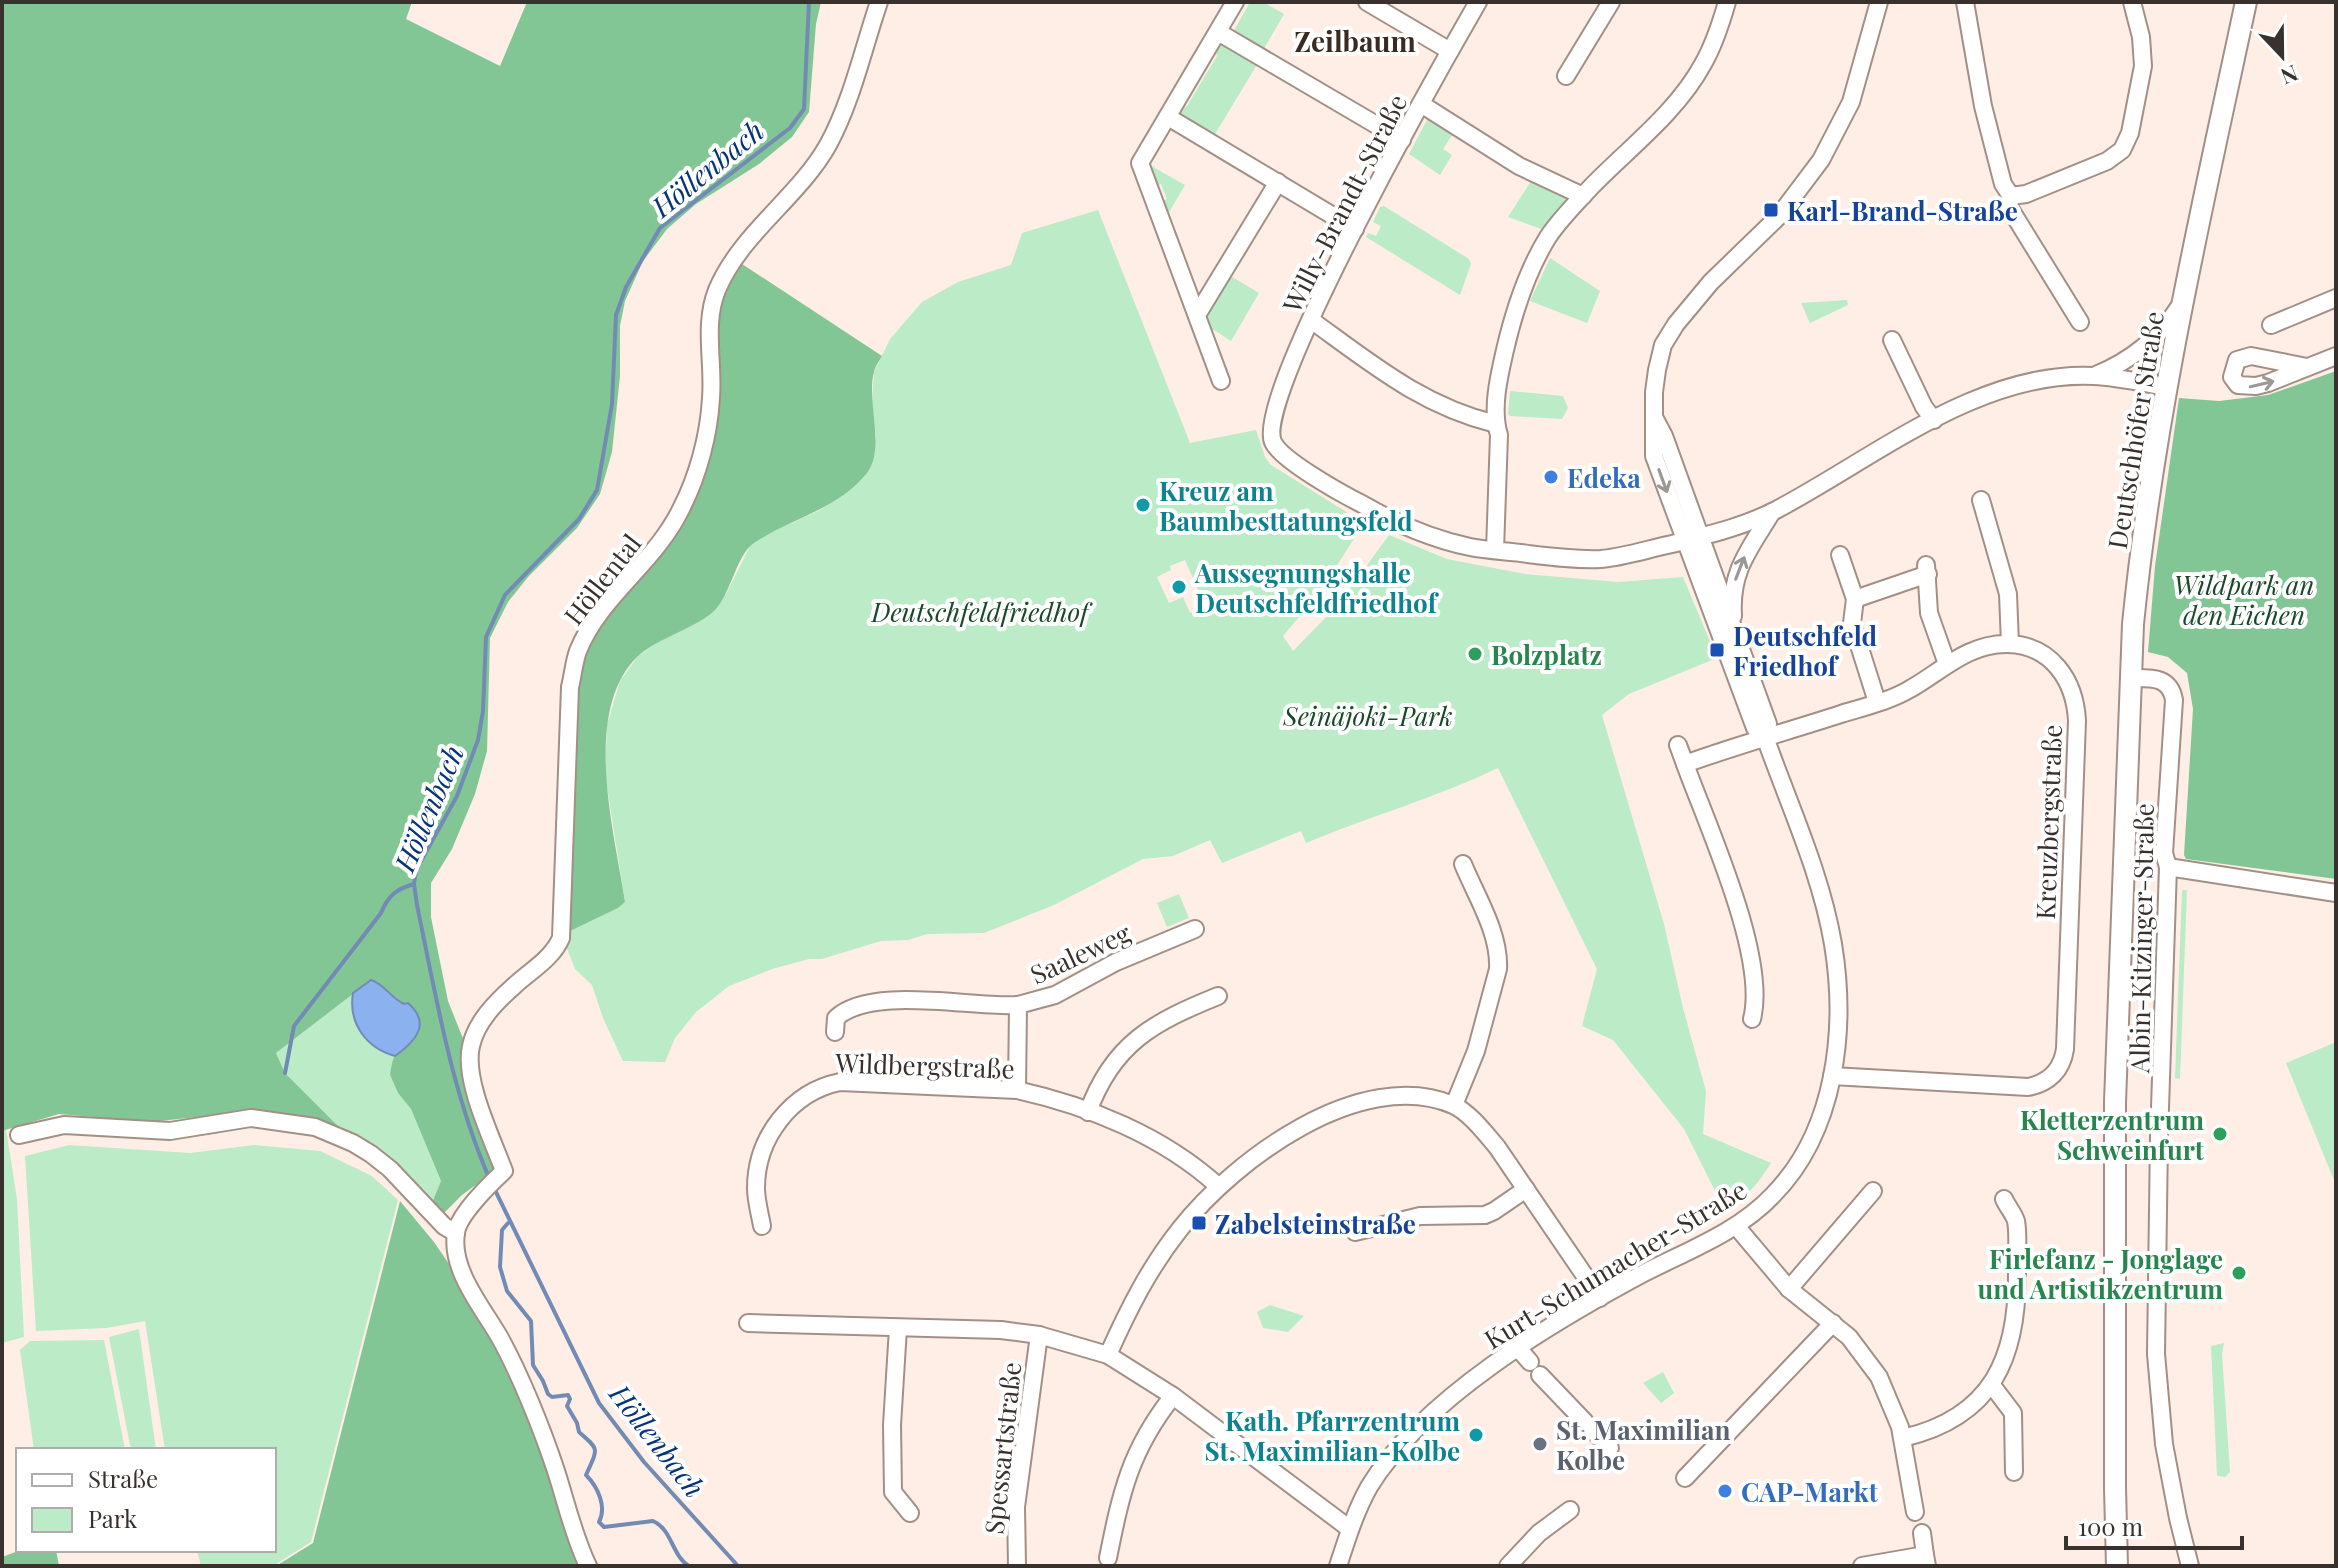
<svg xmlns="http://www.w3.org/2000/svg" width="2338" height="1568" viewBox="0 0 2338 1568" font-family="'Playfair Display',serif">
	<rect width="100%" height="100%" fill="#feeee6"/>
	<!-- green -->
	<g fill="#bbebc7" fill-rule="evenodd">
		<polygon points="1250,2 1263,2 1284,14 1262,52 1232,34"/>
		<polygon points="1226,43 1258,63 1212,139 1180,119 1178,111 1187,106 1217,56 1215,47 1217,44"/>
		<polygon points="1433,117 1454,132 1443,149 1452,155 1440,175 1409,154 1428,118"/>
		<polygon points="1146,163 1185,185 1165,219 1159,203 1167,199 1161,184 1153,187"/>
		<polygon points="1533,178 1568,193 1570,199 1544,230 1508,217"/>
		<polygon points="1384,206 1469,259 1471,264 1460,295 1366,237 1368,233 1376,236 1381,226 1373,222 1380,207"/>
		<path d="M1098 210 1190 443 1256 430 1265 457 1271 465 1364 523 1320 592 1283 636 1293 651 1338 605 1389 535 1447 559 1525 574 1618 582 1683 577 1717 658 1629 694 1602 715 1664 924 1683 1008 1706 1091 1703 1134 1771 1163C1758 1184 1746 1198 1725 1211L1684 1129 1613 1040 1582 1026 1597 969 1498 768C1436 798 1370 816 1306 843L1301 831 1222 863 1210 840 1173 856 1143 859 1054 905 984 933 927 934 908 940 881 941 822 959H809L772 969 729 986 696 1012 675 1038 665 1062 623 1061 603 1018 592 985 575 969 564 941 566 933 618 908 625 902 605 774 607 725 620 681 638 656 726 594 750 546 765 535 818 511 842 496 876 438 872 402 874 372 890 339 922 302 958 282 1011 265 1022 233ZM1185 560 1205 606 1190 613 1183 597 1169 603 1157 577 1171 570 1170 566Z"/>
		<polygon points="1550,258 1600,291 1587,323 1530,301"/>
		<polygon points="1229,275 1259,293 1231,341 1214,330 1208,332 1203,319"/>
		<polygon points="1847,300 1848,305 1810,323 1801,303"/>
		<polygon points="1510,391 1563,396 1568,408 1562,419 1510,416 1508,414"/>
		<polygon points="2182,890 2187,890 2180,1079 2175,1078"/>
		<polygon points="1179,894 1189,918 1167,927 1157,903"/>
		<path d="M353 993C348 1023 366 1048 395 1056L390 1075 398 1093 411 1109 441 1181 432 1204 336 1124 285 1073 276 1053Z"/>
		<polygon points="2336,1042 2336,1185 2286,1063"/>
		<polygon points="6,1129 17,1199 24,1337 2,1343 2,1131"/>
		<polygon points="69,1145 190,1153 254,1145 320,1151 372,1176 398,1200 311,1542 276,1564 201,1566 197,1550 274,1550 274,1450 165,1450 145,1321 106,1328 36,1331 25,1156"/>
		<polygon points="1270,1305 1304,1316 1288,1332 1263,1328 1257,1312"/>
		<polygon points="139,1329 156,1450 131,1450 109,1337"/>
		<polygon points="104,1340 125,1450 34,1450 20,1350 30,1341"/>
		<polygon points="2224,1343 2222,1354 2230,1472 2225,1477 2217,1476 2211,1346"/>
		<polygon points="1663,1372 1674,1393 1661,1403 1643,1383"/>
	</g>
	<!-- forest -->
	<g fill="#83c695" fill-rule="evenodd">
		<path d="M2 2H412L406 19 500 66 527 2H821L816 24 809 112 792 137 759 164 696 204 667 229 643 261 625 301 620 326V376L612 452 600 494 577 528 528 577 508 602 490 638 487 751 475 794 452 849 431 883V917L448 1001 466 1046 496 1170 462 1195 445 1212 433 1206 327 1124 288 1115H217L150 1122 59 1114 2 1131ZM371 980C386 988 407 1007 419 1019 419 1046 407 1039 395 1056 392 1060 391 1069 390 1075L398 1093 411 1109 441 1181 432 1203 336 1124 285 1073 276 1053Z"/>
		<path d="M739 262 882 356C879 361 875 367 874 372 866 401 886 448 867 473 837 510 791 518 754 543 737 554 731 593 715 610 699 627 657 638 637 657 581 713 615 834 625 902L618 908 566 933 574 700 581 667 591 639 690 506 715 326 723 295Z"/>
		<polygon points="2336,371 2336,879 2186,859 2184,855 2193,709 2187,673 2168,657 2148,652 2155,566 2179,398 2219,401 2268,395"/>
		<polygon points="400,1201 434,1242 520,1368 559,1454 584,1536 599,1566 276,1566 313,1543"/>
		<polygon points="21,1550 56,1550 59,1566 2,1566 2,1557"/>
	</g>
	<!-- water -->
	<path fill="#8bb2ef" stroke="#728bb5" stroke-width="2" d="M371 980C383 983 391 998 404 1004L408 1003C432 1024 415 1042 395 1056 366 1048 348 1023 353 993Z"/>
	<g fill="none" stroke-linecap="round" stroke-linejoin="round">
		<!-- stream -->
		<g stroke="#728bb5" stroke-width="4">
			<path d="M285 1073 294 1026 381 913C388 896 396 889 414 884"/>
			<polyline points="191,1135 218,1131"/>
			<path d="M490 1180C452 1093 436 997 417 905L414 884 416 870 457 796 478 740 483 711 486 637 505 595 579 519 597 490 612 404 616 315 626 287 660 228 790 128 804 109 809 2"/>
			<polyline points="494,1188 599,1403 644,1462 738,1566"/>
			<path d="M508 1223 502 1230 500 1267 507 1291 531 1321 533 1365 543 1381 548 1394 552 1397 568 1395 570 1399 567 1406 577 1423 579 1432C600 1450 598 1448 586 1475 598 1487 607 1507 599 1522L604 1527 653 1521C672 1529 672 1556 689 1566"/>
		</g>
		<!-- minor casing -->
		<g stroke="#a29086" stroke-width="20">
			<g id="minor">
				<polyline points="1367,2 1450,51"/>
				<path d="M1478 2C1445 59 1253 397 1273 442 1281 460 1342 494 1362 504 1395 523 1432 539 1470 547 1489 551 1509 551 1528 554 1552 557 1576 560 1601 559 1625 557 1648 549 1672 544 1707 535 1743 527 1776 510 1873 459 1979 370 2094 376 2118 377 2143 383 2167 387"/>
				<polyline points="1965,2 1983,106 2003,184 2011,196 2009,207 2080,322"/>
				<polyline points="1218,32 1402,140"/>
				<polyline points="1566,76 1611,2"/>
				<polyline points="1421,104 1519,166 1583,196"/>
				<polyline points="1168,117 1355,229"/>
				<polyline points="2011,196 2026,194 2107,161 2122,150 2130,133 2143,66 2141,37 2132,2"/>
				<polyline points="1197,315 1278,182"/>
				<path d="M1311 320C1372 364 1422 406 1496 424"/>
				<polyline points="2271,325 2336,298"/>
				<polyline points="1892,340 1924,407 1934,420"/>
				<polyline points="2307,367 2251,356 2237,360 2232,377 2238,385 2256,386 2268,383 2336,356"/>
				<path d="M2096 375C2130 361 2159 338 2179 307"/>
				<polyline points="1221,381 1140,163 1235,2"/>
				<polyline points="1981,500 2008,594 2010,644"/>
				<path d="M1495 550 1499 435C1491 409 1499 376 1505 350 1514 311 1527 271 1548 237 1560 219 1577 202 1592 186 1629 148 1677 112 1703 64 1714 45 1721 23 1727 2"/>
				<polyline points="1840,555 1855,599 1852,623 1877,702"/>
				<polyline points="1926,565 1929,613 1947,664"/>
				<polyline points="1855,599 1928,574"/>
				<path d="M1733 616C1730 570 1750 549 1772 512"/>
				<path d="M2131 678C2151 678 2170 676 2174 700L2164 853 2168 867 2159 1138 2156 1354 2164 1444 2178 1518 2190 1566"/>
				<polyline points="1765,737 1755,728 1654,456 1654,392 1657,370 1663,345 1676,324 1711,282 1778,217 1821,160 1851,102 1879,2"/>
				<polyline points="1678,745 1685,764"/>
				<polyline points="2168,867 2336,893"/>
				<path d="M1752 1019C1768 957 1707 825 1685 764 1737 745 1789 731 1841 714 1864 707 1890 701 1910 689 1942 671 1968 643 2008 644 2051 645 2075 680 2077 721L2065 1049C2062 1070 2049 1083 2028 1087L1832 1076"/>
				<path d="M835 1032 836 1018C871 985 971 1008 1018 1005"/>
				<polyline points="1017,1090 1018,1005 1055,995 1116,962 1195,929"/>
				<path d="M1454 1105 1476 1051 1498 969C1500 933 1476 896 1463 864"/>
				<path d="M1088 1112C1113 1043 1154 1022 1218 996"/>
				<polyline points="19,1135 64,1125 170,1131 251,1118 315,1127 353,1143 371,1154 390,1169 444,1226 456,1233"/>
				<path d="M762 1226C760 1214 756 1201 756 1188 756 1138 791 1092 840 1082L1017 1090C1089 1106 1163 1136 1218 1186"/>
				<polyline points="1736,1226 1789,1289 1849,1337 1879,1377 1900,1427 1915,1512"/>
				<polyline points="1355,1232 1420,1216 1485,1215 1494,1211 1526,1189"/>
				<polyline points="1789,1289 1873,1191"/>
				<polyline points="748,1323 1001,1330 1039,1335 1108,1355 1173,1396 1350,1529"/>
				<polyline points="898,1328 892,1425 893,1492 910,1513"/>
				<polyline points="1518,1348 1530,1362"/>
				<path d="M1108 1355C1128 1310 1149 1268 1180 1229 1234 1160 1361 1066 1453 1105 1469 1112 1485 1133 1497 1147L1600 1298"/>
				<polyline points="1540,1375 1585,1422"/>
				<polyline points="1991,1384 2013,1413 2014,1472"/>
				<polyline points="1592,1429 1610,1448"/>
				<path d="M1903 1438C1993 1417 2018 1357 2017 1271 2016 1256 2019 1236 2016 1221 2014 1214 2007 1206 2004 1199"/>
				<polyline points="1685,1478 1833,1323"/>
				<polyline points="1922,1533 1925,1555"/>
				<path d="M1108 1558C1121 1493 1130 1450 1173 1396"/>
				<path d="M588 1566C573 1535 566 1501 555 1468 542 1429 520 1374 500 1338 483 1308 450 1270 456 1233 458 1215 490 1184 504 1171 492 1138 463 1080 471 1046 476 1022 496 1002 514 986 530 971 552 959 561 938L570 687C573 675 574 662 578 651 600 596 655 563 681 509 698 476 709 435 711 398 714 362 703 325 717 290 741 233 798 198 828 145 852 101 863 49 879 2"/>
				<polyline points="1017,1566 1016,1507 1039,1335"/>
				<path d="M1338 1566C1347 1539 1355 1512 1369 1487 1423 1398 1554 1321 1644 1273 1689 1250 1738 1232 1773 1195 1836 1131 1847 1029 1833 944 1821 873 1789 805 1765 737L1768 724 1664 436 1655 419"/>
				<polyline points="1508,1566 1539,1533 1570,1510"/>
				<polyline points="1862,1566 1925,1555 1927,1566"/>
			</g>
		</g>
		<!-- major casing -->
		<g stroke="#a29086" stroke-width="24">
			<path id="major" d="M2117 1566 2115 1488V1102L2133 624C2154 414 2202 208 2246 2"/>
		</g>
		<!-- minor -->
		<use href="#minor" stroke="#fff" stroke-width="16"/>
		<!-- major -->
		<use href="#major" stroke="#fff" stroke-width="20"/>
	</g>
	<!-- one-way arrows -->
	<defs><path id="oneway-shaft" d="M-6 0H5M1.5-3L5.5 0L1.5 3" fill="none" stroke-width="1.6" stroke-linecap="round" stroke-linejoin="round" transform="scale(2)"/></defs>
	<g stroke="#9c9896">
		<use href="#oneway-shaft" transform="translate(2262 384) rotate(-13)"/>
		<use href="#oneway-shaft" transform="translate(1663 481) rotate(70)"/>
		<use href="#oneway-shaft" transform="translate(1740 568) rotate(-69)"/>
	</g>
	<!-- markers -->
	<g fill="#1a4fb4" stroke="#fff" stroke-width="3">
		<rect x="1763" y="202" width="16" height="16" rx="4"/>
		<rect x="1709" y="642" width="16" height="16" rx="4"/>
		<rect x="1191" y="1215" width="16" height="16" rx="4"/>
	</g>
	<g fill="#3f7fe0" stroke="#fff" stroke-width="3">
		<circle cx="1551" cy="477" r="8"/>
		<circle cx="1725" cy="1491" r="8"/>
	</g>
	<g fill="#0f9aa8" stroke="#fff" stroke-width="3">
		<circle cx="1143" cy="505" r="8"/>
		<circle cx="1179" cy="587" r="8"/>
		<circle cx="1476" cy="1435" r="8"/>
	</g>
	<g fill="#2e9e5b" stroke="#fff" stroke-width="3">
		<circle cx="1475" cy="654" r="8"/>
		<circle cx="2220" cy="1134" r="8"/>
		<circle cx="2239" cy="1273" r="8"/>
	</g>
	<circle fill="#6b7280" stroke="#fff" stroke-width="3" cx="1540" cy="1444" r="8"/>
	<g text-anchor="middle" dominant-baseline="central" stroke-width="8" stroke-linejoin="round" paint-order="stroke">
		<!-- street labels -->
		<g font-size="26" fill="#38312d" stroke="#fff">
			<text transform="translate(1344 203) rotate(-63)">Willy-Brandt-Straße</text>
			<text transform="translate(2135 430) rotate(-81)">Deutschhöfer Straße</text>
			<text transform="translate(602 579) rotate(-52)">Höllental</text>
			<text transform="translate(2048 822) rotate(-88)">Kreuzbergstraße</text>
			<text transform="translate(2141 938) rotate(-89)">Albin-Kitzinger-Straße</text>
			<text transform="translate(1080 953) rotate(-25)">Saaleweg</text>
			<text transform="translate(925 1065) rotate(2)">Wildbergstraße</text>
			<text transform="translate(1615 1264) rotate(-31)">Kurt-Schumacher-Straße</text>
			<text transform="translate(1002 1448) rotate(-84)">Spessartstraße</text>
		</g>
		<!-- transit labels -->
		<g font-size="26" font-weight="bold" fill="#164399" stroke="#fff" text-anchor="start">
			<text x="1787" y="210">Karl-Brand-Straße</text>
			<text x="1733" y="635">Deutschfeld<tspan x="1733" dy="30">Friedhof</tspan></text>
			<text x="1215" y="1223">Zabelsteinstraße</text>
		</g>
		<!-- shop labels -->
		<g font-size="26" font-weight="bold" fill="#366cbe" stroke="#fff" text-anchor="start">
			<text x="1567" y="477">Edeka</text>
			<text x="1741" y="1491">CAP-Markt</text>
		</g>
		<!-- culture labels -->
		<g font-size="26" font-weight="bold" fill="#0d838f" stroke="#fff" text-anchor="start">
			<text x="1159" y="490">Kreuz am<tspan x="1159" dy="30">Baumbesttatungsfeld</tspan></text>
			<text x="1195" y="572">Aussegnungshalle<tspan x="1195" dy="30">Deutschfeldfriedhof</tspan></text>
			<text x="1460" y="1420" text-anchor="end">Kath. Pfarrzentrum<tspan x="1460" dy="30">St. Maximilian-Kolbe</tspan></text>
		</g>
		<!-- park labels -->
		<g font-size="26" font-style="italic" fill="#184929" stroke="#fff">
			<text x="2244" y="584">Wildpark an<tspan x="2244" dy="30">den Eichen</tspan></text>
			<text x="980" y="611">Deutschfeldfriedhof</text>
			<text x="1368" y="715">Seinäjoki-Park</text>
		</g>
		<!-- leisure labels -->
		<g font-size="26" font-weight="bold" fill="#27864d" stroke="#fff" text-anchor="end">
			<text x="1491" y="654" text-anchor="start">Bolzplatz</text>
			<text x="2204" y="1119">Kletterzentrum<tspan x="2204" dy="30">Schweinfurt</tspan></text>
			<text x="2223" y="1258">Firlefanz - Jonglage<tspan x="2223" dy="30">und Artistikzentrum</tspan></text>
		</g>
		<!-- worship labels -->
		<g font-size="26" font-weight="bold" fill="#5b616d" stroke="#fff" text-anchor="start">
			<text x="1556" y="1429">St. Maximilian<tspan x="1556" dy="30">Kolbe</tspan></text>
		</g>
		<!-- neighbourhood labels -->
		<g font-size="28" font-weight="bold" fill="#392a22" stroke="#fff">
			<text x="1355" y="40">Zeilbaum</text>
		</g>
		<!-- water labels -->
		<g font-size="28" font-style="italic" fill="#05347a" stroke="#fff">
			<text transform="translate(707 168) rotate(-39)">Höllenbach</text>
			<text transform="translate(428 808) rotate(-67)">Höllenbach</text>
			<text transform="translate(658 1440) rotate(52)">Höllenbach</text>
		</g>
	</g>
	<!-- border -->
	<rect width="2338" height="1568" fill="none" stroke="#38312d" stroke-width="8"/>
	<!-- legend -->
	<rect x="16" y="1448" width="260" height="104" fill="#ffffff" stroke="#afadab" stroke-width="2"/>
	<rect x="32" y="1474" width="40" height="12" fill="#ffffff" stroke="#afadab" stroke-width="2"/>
	<text x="88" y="1488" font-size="24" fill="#38312d">Straße</text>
	<rect x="32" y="1508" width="40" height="24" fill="#bbebc7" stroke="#afadab" stroke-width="2"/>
	<text x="88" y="1528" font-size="24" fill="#38312d">Park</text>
	<!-- north arrow -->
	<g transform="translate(2282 56) rotate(158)" stroke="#ffffff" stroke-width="6" paint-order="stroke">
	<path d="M0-6L14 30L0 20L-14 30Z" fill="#38312d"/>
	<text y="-12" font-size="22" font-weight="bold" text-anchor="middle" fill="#38312d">N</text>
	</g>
	<!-- scale -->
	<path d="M2066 1536v12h176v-12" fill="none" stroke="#38312d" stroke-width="4"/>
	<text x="2078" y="1536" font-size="24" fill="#38312d" stroke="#ffffff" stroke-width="6" paint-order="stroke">100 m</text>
</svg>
